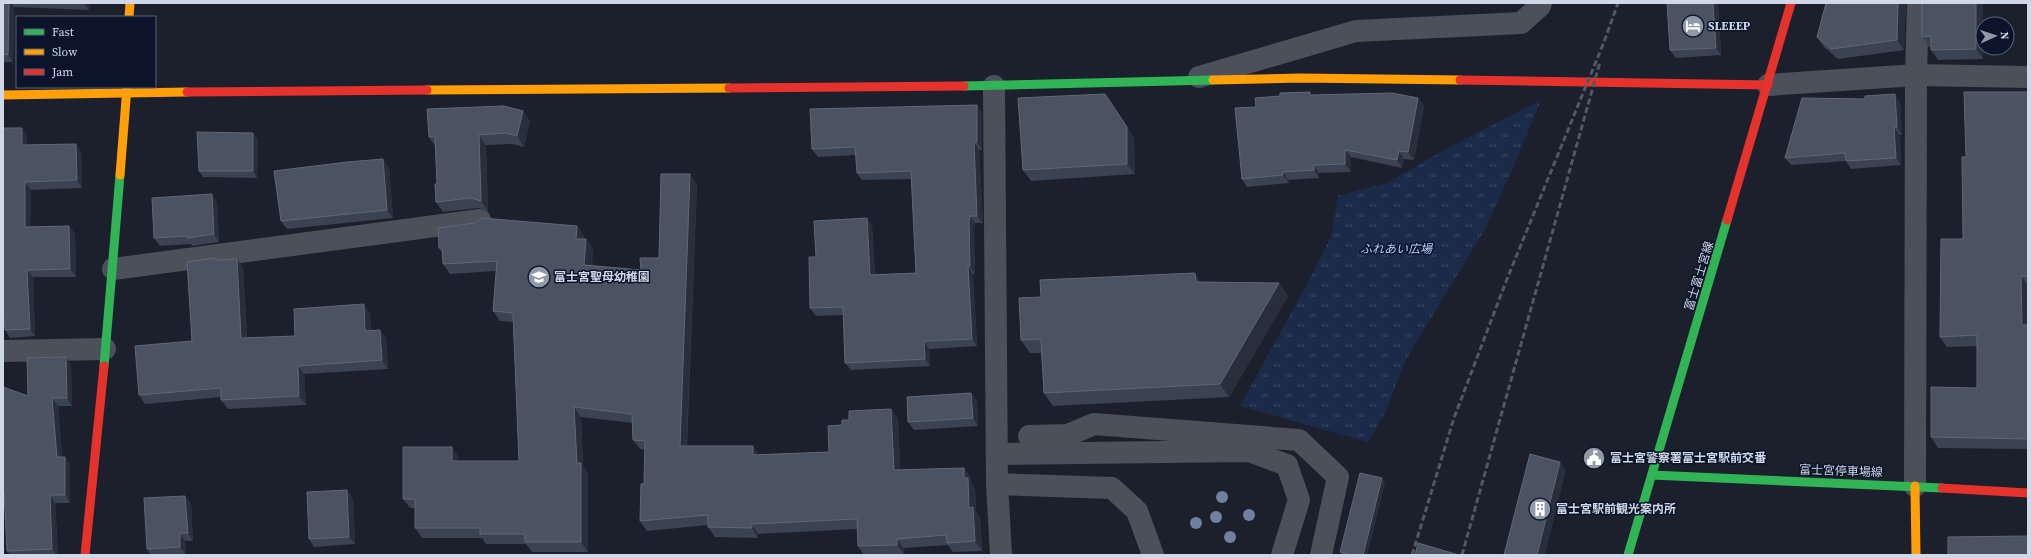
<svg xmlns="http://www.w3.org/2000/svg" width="2031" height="558" viewBox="0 0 2031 558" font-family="'Source Serif 4','Noto Sans JP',serif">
	<defs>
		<pattern id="grass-tufts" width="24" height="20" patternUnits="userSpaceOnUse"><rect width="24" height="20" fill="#1c2a49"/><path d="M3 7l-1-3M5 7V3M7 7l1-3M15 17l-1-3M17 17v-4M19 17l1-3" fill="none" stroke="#3c4863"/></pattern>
	</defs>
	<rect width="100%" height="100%" fill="#1b202c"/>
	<!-- grass -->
	<polygon fill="url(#grass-tufts)" points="1541,100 1512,170 1484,231 1405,361 1386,411 1368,442 1240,406 1306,286 1331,237 1338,196 1387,183 1446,149"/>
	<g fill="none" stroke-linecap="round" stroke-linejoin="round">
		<!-- street -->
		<g stroke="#4c505a" stroke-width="22">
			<polyline points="1199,77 1356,31 1521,23 1540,6 1541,3"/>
			<polyline points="1768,85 1916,75 2028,77"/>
			<polyline points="994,86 997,484 1001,555"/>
			<polyline points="113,269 480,220"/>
			<polyline points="3,351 105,349"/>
			<polyline points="1029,436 1068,435 1094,424 1299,440 1338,477 1321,555"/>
			<polyline points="997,454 1249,451 1287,465 1299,500 1282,555"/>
			<polyline points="997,484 1112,488 1137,511 1153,555"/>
			<polyline points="1915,486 1916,75 1918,3"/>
		</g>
		<!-- fast -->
		<g stroke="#30b455" stroke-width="9">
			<polyline points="964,86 1213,80"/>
			<polyline points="104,366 120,175"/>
			<polyline points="1652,475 1942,488"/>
			<polyline points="1628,555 1727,220"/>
		</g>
		<!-- slow -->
		<g stroke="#ff9f0a" stroke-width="9">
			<polyline points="129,17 130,3"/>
			<polyline points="1213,80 1300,78 1460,80"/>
			<polyline points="427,90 729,88"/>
			<polyline points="3,95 187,92"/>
			<polyline points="120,175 127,87"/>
			<polyline points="1915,486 1916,555"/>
		</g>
		<!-- jam -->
		<g stroke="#e5322d" stroke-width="9">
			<polyline points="1460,80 1768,85"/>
			<polyline points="729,88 964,86"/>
			<polyline points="187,92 427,90"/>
			<polyline points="1727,220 1791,3"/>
			<polyline points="1942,488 2028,493"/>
			<polyline points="85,555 104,366"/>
		</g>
		<!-- rail -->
		<g stroke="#535761" stroke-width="3" stroke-dasharray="6 3" stroke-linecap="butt">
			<polyline points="1412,555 1454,418 1507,279 1604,42 1618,3"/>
			<polyline points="1462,555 1600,62"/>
		</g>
	</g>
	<!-- trees -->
	<g fill="#717fa0">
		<circle cx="1222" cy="497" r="6"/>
		<circle cx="1249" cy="515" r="6"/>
		<circle cx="1216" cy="517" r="6"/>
		<circle cx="1196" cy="523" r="6"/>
		<circle cx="1230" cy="537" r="6"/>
	</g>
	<!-- wall -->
	<g fill="#3b4251">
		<polygon points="3,3 90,3 89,10 14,7 13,62 3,62"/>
		<polygon points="1826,3 1906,3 1904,50 1838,59 1824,47 1817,37"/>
		<polygon points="1922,3 1983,3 1983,59 1938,60 1931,50 1931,47 1929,47 1922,37"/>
		<polygon points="1718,4 1721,55 1676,58 1670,50"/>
		<polygon points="2028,92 2028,449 1938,448 1931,437 1977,388 1977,346 1947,347 1940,337 1963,239"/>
		<polygon points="1105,94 1134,138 1135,174 1031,181 1023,170"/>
		<polygon points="1312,95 1418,98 1424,106 1414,160 1404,159 1402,168 1351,157 1351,172 1319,173 1319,178 1288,180 1289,183 1247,187 1242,179 1256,107"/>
		<polygon points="1900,102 1902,135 1900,135 1901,165 1851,169 1846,161 1791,165 1785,158"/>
		<polygon points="523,111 530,121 524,147 512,144 486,145 488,211 478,208 443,212 436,202 437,184 435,146 429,137"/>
		<polygon points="982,113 982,150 979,150 983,223 975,223 974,229 975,274 973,274 977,346 929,349 930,366 851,370 845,363 843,315 816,316 810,308 816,257 867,218 872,226 875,275 916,273 911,179 862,180 857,173 856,155 818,157 812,149"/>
		<polygon points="3,128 27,136 27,145 76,144 81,152 82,188 31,190 30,227 69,226 75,234 76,277 33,277 35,336 10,338 5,330 5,327 3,327"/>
		<polygon points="258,139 257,178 203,177 199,171"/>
		<polygon points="389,167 393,218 287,229 281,221"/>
		<polygon points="697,184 687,446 758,454 829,452 842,425 849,420 891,409 898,419 900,470 964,468 971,478 971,482 975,488 976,512 980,517 982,551 953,552 948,545 904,548 904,554 864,555 858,546 857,529 758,534 758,538 715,537 708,527 708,525 647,531 640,521 644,484 645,450 640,449 633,440 633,423 581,417 583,466 588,473 588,552 532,552 526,544 486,544 482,538 422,538 415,528 415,508 410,508 403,499 458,456 458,461 519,461 513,322 500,321 493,311 496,271 450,274 443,264 443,254 439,248 577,226 584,236 584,239 586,239 593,249 592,266 641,270 659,258"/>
		<polygon points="217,202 219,242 192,246 191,244 160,246 154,238"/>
		<polygon points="215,258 216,260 237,259 243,268 247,338 295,336 370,313 371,330 380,330 386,338 388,369 304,374 306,405 228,409 221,400 221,397 145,404 139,395 192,341"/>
		<polygon points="1201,282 1279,283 1288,296 1229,397 1053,406 1044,393 1041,353 1030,353 1021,340 1041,297"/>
		<polygon points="71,365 72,406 58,406 62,457 65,457 70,465 70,503 55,503 58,555 10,555 7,551 5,499 3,498 3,387 28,396"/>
		<polygon points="971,393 977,401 978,426 914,430 908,422"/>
		<polygon points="1385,482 1367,555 1342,555 1340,552"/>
		<polygon points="185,496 191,504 193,541 185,541 186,555 151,555 147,549"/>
		<polygon points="353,498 355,544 314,547 309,539"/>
	</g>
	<!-- shaded-wall -->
	<g fill="#282e3c">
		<polygon points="9,3 12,3 14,7 13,62 8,55"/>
		<polygon points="84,3 90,3 89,10"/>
		<polygon points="1713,3 1717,3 1718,4 1721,55 1716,48"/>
		<polygon points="1898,3 1906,3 1904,50 1897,40"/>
		<polygon points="1976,3 1983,3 1983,59 1976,49"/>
		<polygon points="1105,94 1134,138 1135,174 1127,164"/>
		<polygon points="1895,94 1900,102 1902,135 1897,127"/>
		<polygon points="1418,98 1424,106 1414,160 1408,152"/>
		<polygon points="977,105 982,113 982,150 977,142"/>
		<polygon points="523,111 530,121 524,147 517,136"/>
		<polygon points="22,128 27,136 27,153 22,145"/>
		<polygon points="1894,128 1900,135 1901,165 1896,158"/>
		<polygon points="253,133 258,139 257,178 253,171"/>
		<polygon points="479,135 486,145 488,211 481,201"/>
		<polygon points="974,142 979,150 983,223 977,216"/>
		<polygon points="76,144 81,152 82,188 77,180"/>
		<polygon points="1345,150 1351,157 1351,172 1345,164"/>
		<polygon points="1399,151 1404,159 1402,168 1397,160"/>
		<polygon points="383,159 389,167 393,218 387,210"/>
		<polygon points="1314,165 1319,173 1319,178 1314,170"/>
		<polygon points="1283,172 1288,180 1289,183 1283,175"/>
		<polygon points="690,174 697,184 686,455 680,446"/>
		<polygon points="25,182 31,190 30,235 25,227"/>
		<polygon points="212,194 217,202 219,242 214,234"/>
		<polygon points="970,216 975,223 974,229 975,274 970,266 969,222"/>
		<polygon points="867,218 872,226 875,282 870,275"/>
		<polygon points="69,226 75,234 76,277 70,269"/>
		<polygon points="577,226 584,236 583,248 576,239"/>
		<polygon points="586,239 593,249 591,275 584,265"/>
		<polygon points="237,259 243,268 247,347 241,338"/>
		<polygon points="968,266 973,274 977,346 972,339"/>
		<polygon points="27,270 33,277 35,336 30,329"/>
		<polygon points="1195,273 1204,286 1196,282"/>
		<polygon points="2021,276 2028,286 2028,333 2022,325"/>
		<polygon points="1279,283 1288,296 1229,397 1220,384"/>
		<polygon points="364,304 370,313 372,340 365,331"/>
		<polygon points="380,330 386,338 388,369 382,360"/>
		<polygon points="924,341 929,349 930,366 925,359"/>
		<polygon points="66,357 71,365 72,406 67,398"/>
		<polygon points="298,366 304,374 306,405 299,396"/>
		<polygon points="971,393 977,401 978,426 973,418"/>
		<polygon points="52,398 58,406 63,465 57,457"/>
		<polygon points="574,407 581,417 583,466 588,473 588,552 581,542 577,463"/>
		<polygon points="891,409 898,419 901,480 894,470"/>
		<polygon points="753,446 760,456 753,455"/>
		<polygon points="452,447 458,456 458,470 452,461"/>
		<polygon points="65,457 70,465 70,503 65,495"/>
		<polygon points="1560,462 1566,470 1545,555 1537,555"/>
		<polygon points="964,468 971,478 971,482 975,488 976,512 980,517 982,551 975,541 964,478"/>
		<polygon points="1382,478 1385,482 1367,555 1363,555"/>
		<polygon points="347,490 353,498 355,544 349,537"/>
		<polygon points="50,495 55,503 58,555 57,555 52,549"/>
		<polygon points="185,496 191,504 193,541 188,533"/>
		<polygon points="752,524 758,534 758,538 752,528"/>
		<polygon points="180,533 185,541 186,555 180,547"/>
		<polygon points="897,539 904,548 904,554 897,545"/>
	</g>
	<!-- building -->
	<g fill="#4b5262" stroke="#606777">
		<polygon points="3,3 9,3 8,55 3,54"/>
		<polygon points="1667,3 1713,3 1716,48 1670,50"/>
		<polygon points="1826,3 1898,3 1897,40 1831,49 1817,37"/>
		<polygon points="1922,3 1976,3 1976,49 1931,50 1931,36 1922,37"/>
		<polygon points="1310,92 1310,95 1392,93 1418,98 1408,152 1399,151 1397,160 1345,150 1345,164 1314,165 1314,170 1283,172 1283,175 1242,179 1235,108 1256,107 1255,98 1280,96 1280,93"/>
		<polygon points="1964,92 2028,92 2028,276 2021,276 2022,325 2028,325 2028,439 1931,437 1931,387 1977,388 1977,335 1940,337 1941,239 1963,239 1962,157 1966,157"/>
		<polygon points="1105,94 1127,127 1127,164 1023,170 1018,98"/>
		<polygon points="1895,94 1897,127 1894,128 1896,158 1846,161 1845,153 1785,158 1802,98 1865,99 1865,96"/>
		<polygon points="977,105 977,142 974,142 977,216 970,216 969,222 970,266 968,266 972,339 924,341 925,359 845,363 843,307 810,308 809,257 816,257 814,221 867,218 870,275 916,273 911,171 857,173 855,147 812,149 810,109"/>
		<polygon points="504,106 523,111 517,136 505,133 479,135 481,201 471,198 436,202 435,184 437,184 435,136 429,137 427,109"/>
		<polygon points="3,128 22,128 22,145 76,144 77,180 25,182 25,227 69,226 70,269 27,270 30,329 5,330 5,319 3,319"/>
		<polygon points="197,132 253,133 253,171 199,171"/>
		<polygon points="383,159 387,210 281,221 274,171 347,162"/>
		<polygon points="661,174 690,174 680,446 753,446 753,455 829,452 828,426 842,425 842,420 849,420 849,411 891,409 894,470 964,468 964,478 968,478 969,508 973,507 975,541 947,543 946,535 897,539 897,545 858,546 857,519 752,524 752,528 708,527 708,515 640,521 641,484 644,484 645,441 633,440 632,414 574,407 577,463 581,463 581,542 525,542 525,534 480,534 480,528 415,528 415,499 403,499 403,447 452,447 452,461 519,461 513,313 493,311 497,261 443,264 442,248 439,248 438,228 475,223 482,218 577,226 576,239 586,239 584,265 641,270 640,258 659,258"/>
		<polygon points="212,194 214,234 187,238 187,236 154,238 152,198"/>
		<polygon points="215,258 215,260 237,259 241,338 295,336 294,309 364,304 365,331 380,330 382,360 298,366 299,396 221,400 221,388 139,395 135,346 192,341 187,262"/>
		<polygon points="1195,273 1196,282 1279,283 1220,384 1044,393 1041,339 1021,340 1019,298 1041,297 1040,280"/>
		<polygon points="66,357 67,398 52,398 57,457 65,457 65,495 50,495 52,549 7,551 4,491 3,491 3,387 28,396 27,358"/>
		<polygon points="971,393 973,418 908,422 907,397"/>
		<polygon points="1530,454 1560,462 1537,555 1504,555"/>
		<polygon points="1360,473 1382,478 1363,555 1350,555 1340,552"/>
		<polygon points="347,490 349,537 309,539 307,492"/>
		<polygon points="185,496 188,533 180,533 180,547 147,549 144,498"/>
		<polygon points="2028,536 2028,555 1948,555 1948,537"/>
		<polygon points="1418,543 1459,555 1415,555"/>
	</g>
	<!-- icons -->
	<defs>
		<g id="hotel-disc" transform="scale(1.15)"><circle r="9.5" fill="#9198a6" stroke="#0b142a"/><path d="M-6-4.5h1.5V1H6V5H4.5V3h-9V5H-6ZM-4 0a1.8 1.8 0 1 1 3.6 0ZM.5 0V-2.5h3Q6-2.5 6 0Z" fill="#fff"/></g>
		<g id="school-disc" transform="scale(1.15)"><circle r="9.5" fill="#9198a6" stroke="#0b142a"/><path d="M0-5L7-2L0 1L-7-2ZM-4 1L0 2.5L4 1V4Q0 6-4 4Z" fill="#fff"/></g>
		<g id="civic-disc" transform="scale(1.15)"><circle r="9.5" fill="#9198a6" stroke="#0b142a"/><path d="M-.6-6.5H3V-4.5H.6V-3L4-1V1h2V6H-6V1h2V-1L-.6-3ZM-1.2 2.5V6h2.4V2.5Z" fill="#fff"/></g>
		<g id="building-disc" transform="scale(1.15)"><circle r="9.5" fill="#9198a6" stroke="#0b142a"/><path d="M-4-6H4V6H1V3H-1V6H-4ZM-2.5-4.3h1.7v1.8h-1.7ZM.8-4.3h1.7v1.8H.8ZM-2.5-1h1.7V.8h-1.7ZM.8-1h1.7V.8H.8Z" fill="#fff"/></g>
	</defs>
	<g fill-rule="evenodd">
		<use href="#hotel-disc" x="1693" y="26"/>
		<use href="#school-disc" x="539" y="277"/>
		<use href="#civic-disc" x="1594" y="458"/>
		<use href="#building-disc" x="1540" y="509"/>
	</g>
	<g text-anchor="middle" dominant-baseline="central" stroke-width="3" stroke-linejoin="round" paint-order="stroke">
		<!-- poi labels -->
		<g font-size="12" font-weight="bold" fill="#d0d8e8" stroke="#0b142a" text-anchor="start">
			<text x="1708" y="26">SLEEEP</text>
			<text x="554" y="277">富士宮聖母幼稚園</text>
			<text x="1610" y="458">富士宮警察署富士宮駅前交番</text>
			<text x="1556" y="509">富士宮駅前観光案内所</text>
		</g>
		<!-- park labels -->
		<g font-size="12" font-style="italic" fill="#b7cdfe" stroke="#0b142a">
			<text x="1396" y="249">ふれあい広場</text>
		</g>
		<!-- street labels -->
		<g font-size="12" fill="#d0d8e8" stroke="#0b142a">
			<text transform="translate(1699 276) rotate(-73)">富士富士宮線</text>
			<text transform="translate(1841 471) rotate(2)">富士宮停車場線</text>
		</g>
	</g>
	<!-- border -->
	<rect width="2031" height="558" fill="none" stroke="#d0d8e8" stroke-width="8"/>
	<!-- legend -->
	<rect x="16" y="16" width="140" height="72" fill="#0b142a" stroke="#5a6276"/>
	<rect x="24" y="29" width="20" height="6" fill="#30b455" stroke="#5a6276"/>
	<text x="52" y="36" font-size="12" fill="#d0d8e8">Fast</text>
	<rect x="24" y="49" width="20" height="6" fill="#ff9f0a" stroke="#5a6276"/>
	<text x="52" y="56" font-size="12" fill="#d0d8e8">Slow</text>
	<rect x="24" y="69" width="20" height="6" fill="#e5322d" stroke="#5a6276"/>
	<text x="52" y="76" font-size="12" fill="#d0d8e8">Jam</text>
	<!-- north arrow -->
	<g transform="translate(1995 36) rotate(87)"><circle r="19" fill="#0b142a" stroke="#5a6276"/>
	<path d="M0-3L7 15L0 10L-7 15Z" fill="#9198a6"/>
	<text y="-6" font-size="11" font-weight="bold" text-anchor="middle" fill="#d0d8e8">N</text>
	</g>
</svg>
